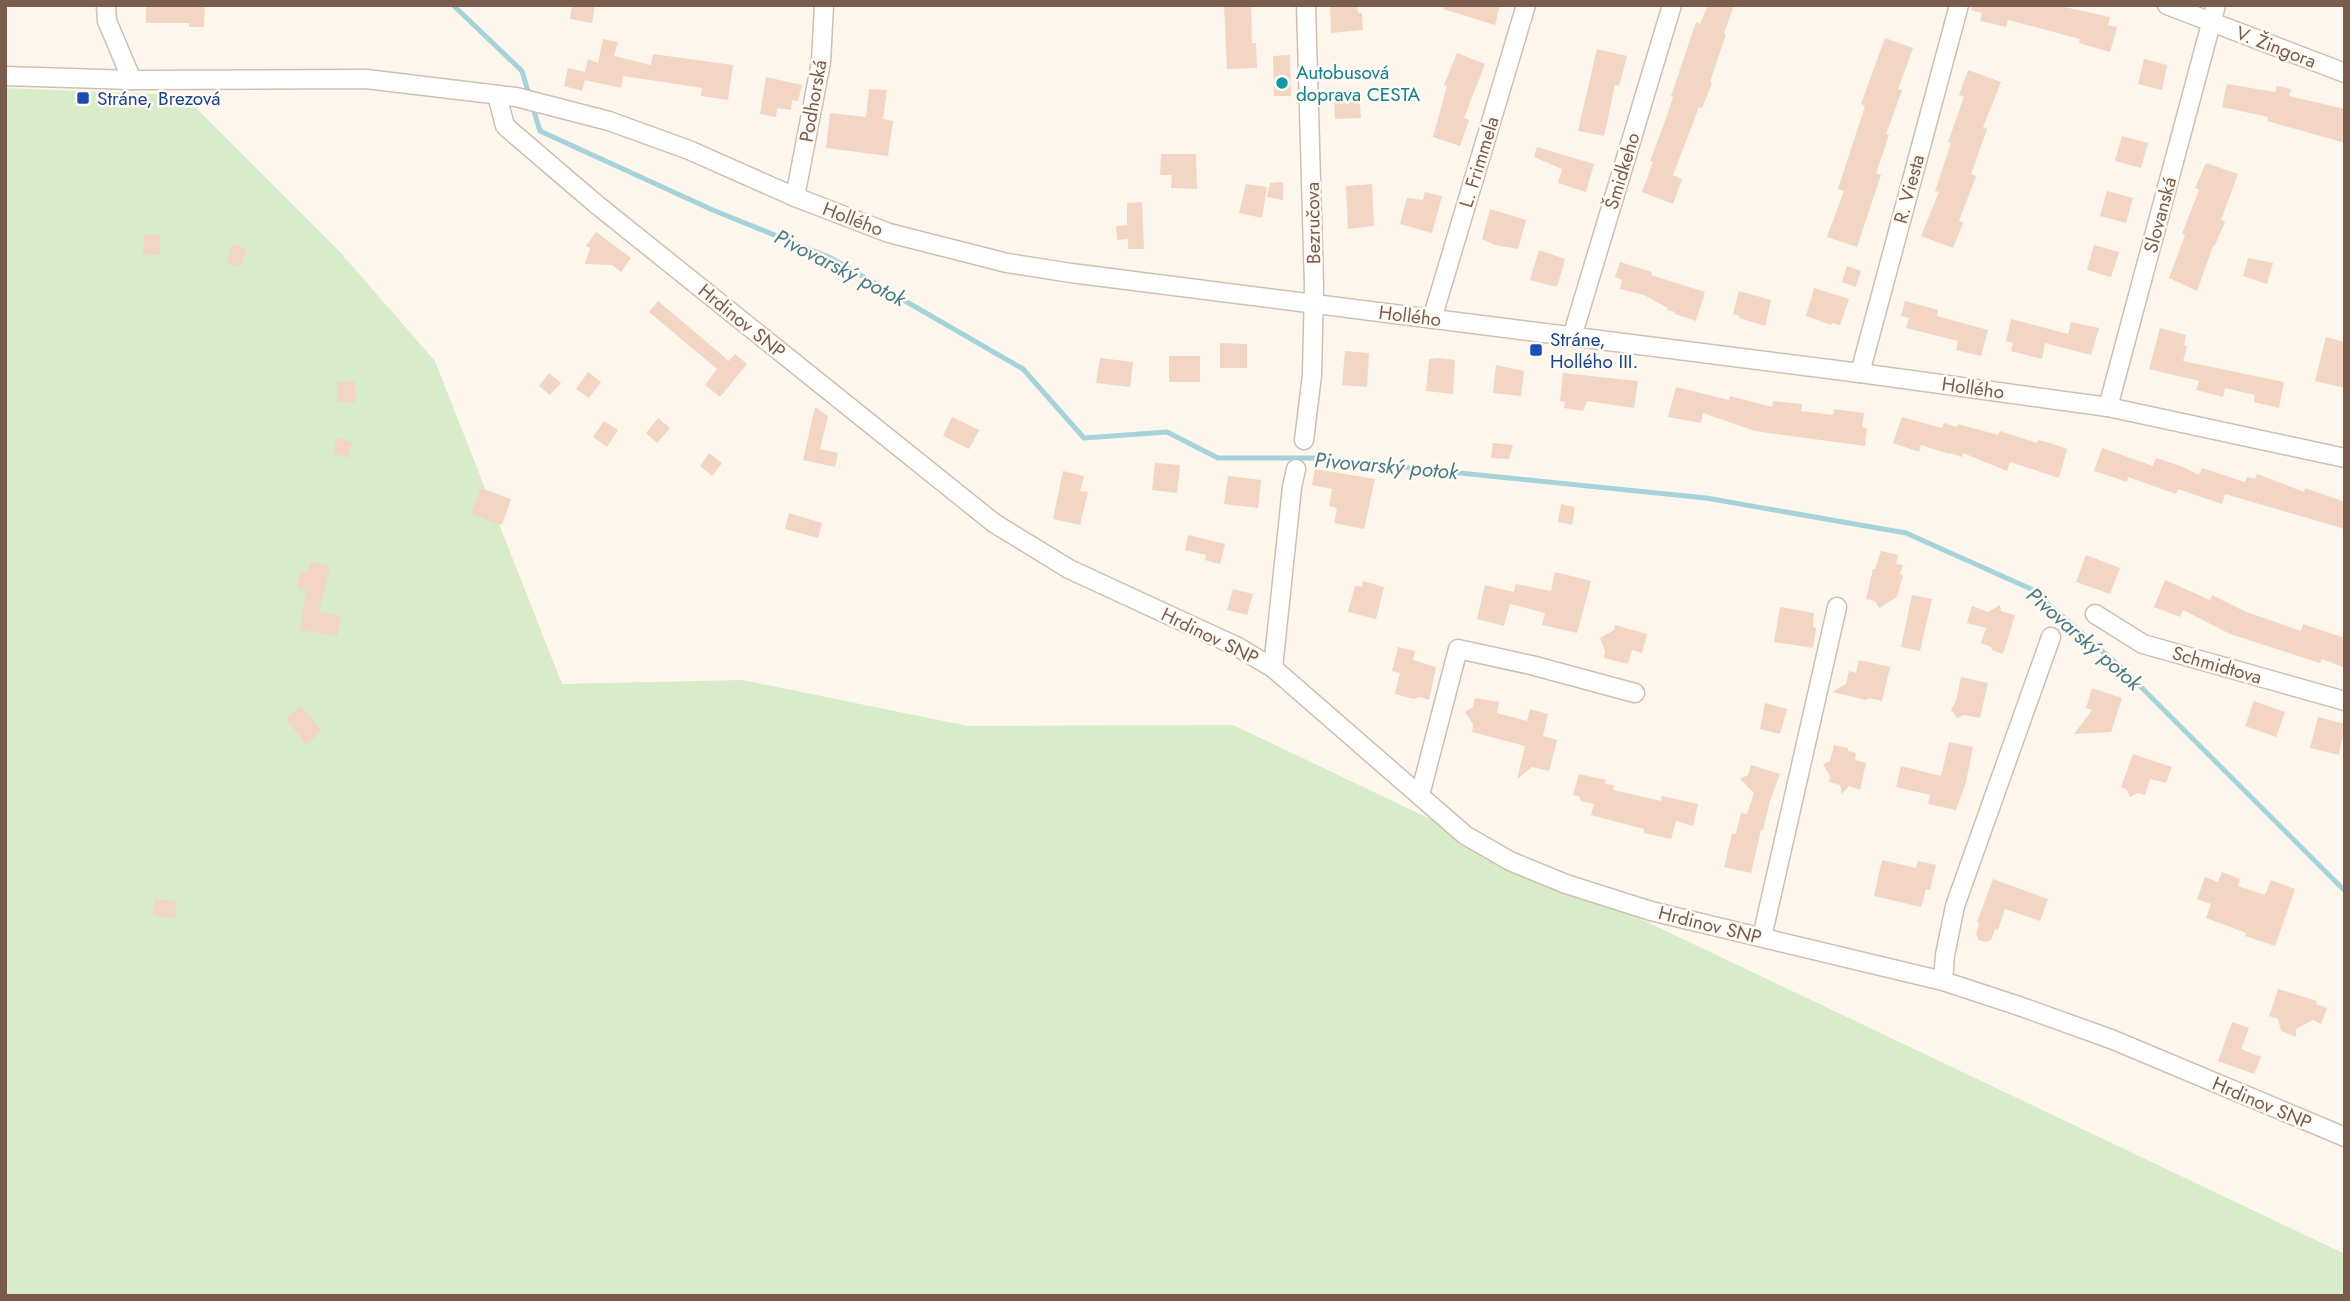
<svg xmlns="http://www.w3.org/2000/svg" width="2350" height="1301" viewBox="0 0 2350 1301" font-family="Jost,sans-serif">
	<rect width="100%" height="100%" fill="#fdf6ec"/>
	<!-- green -->
	<polygon fill="#d8ecc9" points="5,88 183,95 340,252 435,361 562,684 742,680 968,726 1233,725 2345,1254 2345,1296 5,1296"/>
	<g fill="none" stroke-linecap="round" stroke-linejoin="round">
		<!-- stream -->
		<g stroke="#a5d3da" stroke-width="5">
			<polyline points="453,5 522,71 529,95"/>
			<polyline points="532,105 540,131 715,211 829,257 1023,369 1084,438 1167,432 1218,458 1313,458 1706,498 1906,533 2031,589 2125,671 2345,891"/>
		</g>
	</g>
	<!-- building -->
	<g fill="#f3d5c3">
		<polygon points="146,5 205,5 204,27 189,27 189,23 146,23"/>
		<polygon points="572,5 595,5 592,23 570,19"/>
		<polygon points="1224,5 1251,5 1252,43 1256,43 1257,68 1227,69"/>
		<polygon points="1357,5 1358,13 1362,13 1363,30 1331,33 1330,6"/>
		<polygon points="1444,5 1500,5 1495,25 1443,9"/>
		<polygon points="1708,5 1734,5 1724,33 1726,34 1710,82 1712,83 1702,108 1699,107 1673,175 1682,179 1673,204 1642,192 1653,162 1650,161 1667,116 1673,97 1671,96 1696,22 1700,24"/>
		<polygon points="1972,5 2055,5 2110,17 2108,25 2117,27 2110,52 2079,43 2080,39 2008,20 2006,27 1980,21 1982,13 1971,10"/>
		<polygon points="1885,38 1913,48 1898,89 1902,90 1886,134 1889,135 1876,173 1881,175 1857,247 1827,237 1844,191 1838,189 1865,106 1861,104"/>
		<polygon points="603,39 618,42 614,56 651,65 653,54 733,65 728,100 701,96 702,88 623,76 621,88 585,80 582,91 564,86 568,68 585,72 588,59 598,63"/>
		<polygon points="1597,49 1627,56 1619,86 1615,85 1604,136 1578,131"/>
		<polygon points="1457,53 1485,64 1464,118 1469,120 1460,146 1433,137 1447,86 1444,85"/>
		<polygon points="1290,55 1291,96 1274,96 1273,56"/>
		<polygon points="2144,59 2167,65 2162,90 2138,84"/>
		<polygon points="1968,70 2001,82 1983,127 1987,129 1971,174 1976,176 1959,221 1963,223 1953,248 1921,236 1939,192 1935,191 1951,143 1948,142 1964,97 1959,95"/>
		<polygon points="766,77 802,85 798,101 792,100 791,110 777,108 776,117 760,114"/>
		<polygon points="2227,84 2275,92 2277,86 2291,89 2289,96 2345,109 2345,143 2267,121 2268,117 2222,107"/>
		<polygon points="869,89 887,90 883,119 893,121 888,156 826,148 830,113 866,117"/>
		<polygon points="1359,91 1361,118 1335,119 1334,93"/>
		<polygon points="2122,136 2148,143 2141,168 2115,161"/>
		<polygon points="1537,147 1594,164 1586,192 1558,183 1562,169 1534,157"/>
		<polygon points="1161,154 1196,154 1197,189 1171,188 1172,175 1160,175"/>
		<polygon points="2206,163 2238,174 2221,220 2225,222 2214,247 2213,246 2197,291 2169,278 2185,235 2182,234 2199,190 2195,188"/>
		<polygon points="1283,182 1283,200 1267,197 1270,183"/>
		<polygon points="1246,184 1267,187 1262,218 1239,213"/>
		<polygon points="1372,184 1374,226 1348,229 1346,186"/>
		<polygon points="2107,191 2133,198 2126,223 2100,216"/>
		<polygon points="1425,192 1442,196 1432,233 1400,224 1407,198 1423,200"/>
		<polygon points="1142,202 1144,249 1128,249 1128,239 1117,240 1116,226 1127,225 1127,203"/>
		<polygon points="1490,209 1526,220 1518,249 1495,245 1482,239"/>
		<polygon points="596,232 631,258 621,272 612,265 585,264 590,248 586,246"/>
		<polygon points="144,235 160,235 160,255 143,254"/>
		<polygon points="232,244 246,248 241,267 227,263"/>
		<polygon points="2094,245 2119,252 2111,277 2087,270"/>
		<polygon points="1539,250 1565,259 1557,287 1530,280"/>
		<polygon points="2248,258 2273,263 2267,284 2243,276"/>
		<polygon points="1620,262 1652,272 1651,275 1705,292 1696,321 1675,314 1675,312 1667,310 1668,308 1644,295 1620,289 1622,280 1615,277"/>
		<polygon points="1847,266 1861,271 1856,287 1842,282"/>
		<polygon points="1814,288 1849,299 1840,325 1832,323 1831,325 1806,316"/>
		<polygon points="1739,291 1771,300 1765,326 1739,318 1740,316 1733,314"/>
		<polygon points="658,301 729,361 735,354 747,364 720,397 705,385 717,369 649,312"/>
		<polygon points="1905,301 1938,310 1937,316 1988,330 1981,356 1956,350 1958,341 1906,328 1909,318 1901,316"/>
		<polygon points="2011,319 2068,334 2071,322 2099,328 2091,355 2045,343 2042,359 2011,351 2013,343 2006,341"/>
		<polygon points="2160,328 2186,335 2184,345 2187,346 2183,361 2284,382 2279,408 2254,402 2255,395 2225,388 2223,397 2196,390 2199,381 2149,369"/>
		<polygon points="2326,337 2345,342 2345,388 2315,381"/>
		<polygon points="1220,343 1247,344 1247,368 1220,368"/>
		<polygon points="1345,351 1369,353 1367,387 1342,385"/>
		<rect x="1169" y="356" width="31" height="26"/>
		<polygon points="1100,358 1133,362 1130,387 1096,383"/>
		<polygon points="1438,358 1455,360 1453,394 1426,391 1429,359"/>
		<polygon points="1496,365 1524,371 1521,396 1493,393"/>
		<polygon points="588,372 601,382 589,398 576,389"/>
		<polygon points="549,373 561,383 550,395 539,386"/>
		<polygon points="1563,373 1638,381 1634,408 1587,401 1583,411 1564,408 1565,402 1560,401"/>
		<polygon points="337,381 355,381 356,402 338,402"/>
		<polygon points="1676,387 1729,400 1730,396 1772,407 1773,401 1802,404 1801,411 1818,413 1833,415 1834,409 1864,413 1862,427 1867,428 1865,446 1755,431 1703,413 1701,423 1668,417"/>
		<polygon points="815,407 828,416 820,449 838,453 835,467 803,460"/>
		<polygon points="952,417 979,430 969,449 943,436"/>
		<polygon points="1902,417 1942,428 1944,423 1957,427 1958,424 1998,435 2000,431 2037,443 2038,440 2050,443 2067,449 2059,478 2010,462 2007,471 1963,453 1962,457 1950,453 1949,454 1921,445 1919,452 1893,443"/>
		<polygon points="658,418 670,428 657,443 646,433"/>
		<polygon points="604,421 618,430 607,447 593,437"/>
		<polygon points="337,438 352,442 348,458 333,453"/>
		<polygon points="1493,443 1513,445 1509,459 1491,458"/>
		<polygon points="2102,448 2153,466 2156,458 2181,466 2199,475 2202,468 2245,482 2247,477 2255,479 2257,474 2304,492 2305,488 2345,502 2345,529 2225,494 2222,504 2178,489 2176,494 2128,477 2127,482 2094,471"/>
		<polygon points="709,453 722,463 712,476 700,466"/>
		<polygon points="1155,463 1180,465 1177,493 1152,490"/>
		<polygon points="1315,469 1375,479 1364,529 1334,523 1337,508 1329,506 1332,489 1312,485"/>
		<polygon points="1063,471 1084,476 1080,491 1088,492 1080,525 1053,519"/>
		<polygon points="1228,476 1261,480 1258,508 1224,504"/>
		<polygon points="481,488 511,499 502,525 471,514"/>
		<polygon points="1561,504 1575,507 1572,525 1558,522"/>
		<polygon points="789,513 822,523 818,538 785,529"/>
		<polygon points="1188,535 1225,544 1220,564 1205,560 1206,555 1185,550"/>
		<polygon points="1881,551 1898,555 1896,564 1903,565 1900,574 1903,575 1897,597 1879,608 1875,601 1866,599 1873,569 1875,569"/>
		<polygon points="2086,555 2120,568 2110,594 2076,582"/>
		<polygon points="310,562 330,566 319,612 341,616 337,636 300,630 306,590 297,588 301,571 308,573"/>
		<polygon points="1555,572 1591,581 1577,633 1542,625 1545,613 1510,604 1504,626 1477,619 1485,585 1514,592 1510,604 1516,584 1551,591"/>
		<polygon points="2165,580 2210,600 2212,595 2244,611 2301,631 2303,624 2345,638 2345,668 2322,659 2320,663 2230,634 2183,610 2180,617 2154,607"/>
		<polygon points="1363,581 1384,587 1376,619 1348,612 1355,586 1362,587"/>
		<polygon points="1233,589 1253,594 1247,615 1227,610"/>
		<polygon points="1912,595 1932,599 1920,651 1901,647"/>
		<polygon points="2000,605 2001,611 2015,615 2003,654 1992,650 1991,647 1981,643 1986,628 1967,623 1972,606 1988,612"/>
		<polygon points="1780,607 1814,613 1813,627 1816,628 1813,648 1774,642"/>
		<polygon points="1615,625 1647,634 1642,653 1632,650 1628,664 1604,658 1605,651 1600,638 1614,630"/>
		<polygon points="1398,647 1415,651 1413,660 1436,667 1429,700 1420,697 1413,699 1395,694 1400,673 1392,671"/>
		<polygon points="1859,660 1890,667 1882,701 1869,698 1866,700 1832,692 1846,684 1849,671 1856,673"/>
		<polygon points="1961,677 1988,683 1980,718 1964,715 1957,718 1951,710 1956,701"/>
		<polygon points="2092,688 2122,698 2111,732 2074,734 2092,710 2086,708"/>
		<polygon points="1475,698 1499,702 1497,713 1527,721 1530,709 1548,714 1543,736 1557,740 1549,771 1532,767 1517,779 1525,746 1472,732 1473,724 1465,712 1473,707"/>
		<polygon points="2254,701 2285,712 2276,737 2245,726"/>
		<polygon points="1765,703 1787,709 1780,734 1760,729"/>
		<polygon points="301,706 322,731 306,744 286,719"/>
		<polygon points="2318,717 2345,724 2339,755 2310,748"/>
		<polygon points="1949,742 1973,747 1966,782 1956,810 1928,804 1930,795 1896,787 1901,766 1941,776"/>
		<polygon points="1834,745 1848,748 1848,751 1856,753 1855,760 1866,763 1860,790 1849,786 1842,794 1840,785 1829,782 1830,776 1823,764 1830,761"/>
		<polygon points="2133,754 2172,767 2166,783 2150,779 2145,795 2138,793 2130,797 2127,790 2121,787"/>
		<polygon points="1751,765 1780,774 1770,801 1763,830 1761,830 1751,873 1724,867 1732,834 1736,834 1741,813 1747,814 1754,793 1740,779 1748,775"/>
		<polygon points="1579,774 1606,780 1605,784 1614,785 1613,790 1661,801 1662,796 1698,804 1693,826 1676,821 1671,839 1644,833 1644,829 1591,815 1594,804 1581,801 1579,796 1573,795"/>
		<polygon points="1882,860 1916,868 1918,861 1936,865 1930,890 1926,889 1921,907 1874,896"/>
		<polygon points="2222,872 2240,879 2238,886 2265,895 2271,880 2295,889 2275,946 2245,936 2246,933 2206,918 2211,904 2197,899 2205,877 2218,882"/>
		<polygon points="1993,879 2048,899 2040,921 2005,909 1998,930 1995,929 1991,940 1985,942 1979,940 1976,934 1979,924 1977,922"/>
		<polygon points="155,899 177,901 175,918 153,916"/>
		<polygon points="2278,989 2317,1001 2316,1004 2327,1008 2321,1024 2313,1020 2296,1029 2296,1037 2281,1031 2278,1019 2269,1016"/>
		<polygon points="2232,1022 2249,1028 2241,1049 2261,1057 2254,1074 2218,1061"/>
	</g>
	<g fill="none" stroke-linecap="round" stroke-linejoin="round">
		<!-- street casing -->
		<g stroke="#d1beb0" stroke-width="21">
			<g id="street">
				<polyline points="106,5 107,21 132,80"/>
				<polyline points="2167,5 2345,73"/>
				<polyline points="5,76 132,80 366,79 516,97 609,121 689,150 795,197 889,233 1007,263 1071,273 1860,373 2108,407 2345,458"/>
				<polyline points="497,95 505,126 596,204 994,523 1069,569 1238,647 1273,668 1465,835 1510,861 1566,884 1651,911 1943,981 2019,1006 2111,1039 2345,1137"/>
				<polyline points="795,197 821,62 824,5"/>
				<polyline points="1432,319 1526,5"/>
				<polyline points="1572,337 1672,5"/>
				<polyline points="1860,373 1959,5"/>
				<polyline points="2108,407 2216,5"/>
				<polyline points="1304,440 1312,375 1314,285 1306,5"/>
				<polyline points="2095,614 2143,644 2345,701"/>
				<polyline points="1273,668 1292,487 1296,469"/>
				<polyline points="1420,795 1458,649 1531,665 1635,693"/>
				<polyline points="1762,937 1837,607"/>
				<polyline points="1943,981 1945,955 1955,906 2051,637"/>
			</g>
		</g>
		<!-- street -->
		<use href="#street" stroke="#fff" stroke-width="18"/>
	</g>
	<!-- markers -->
	<circle fill="#0f9aa8" stroke="#fffaf3" stroke-width="2.5" cx="1282" cy="83" r="7"/>
	<g fill="#1a4fb4" stroke="#fffaf3" stroke-width="2.5">
		<rect x="76" y="91" width="14" height="14" rx="3.5"/>
		<rect x="1529" y="343" width="14" height="14" rx="3.5"/>
	</g>
	<g text-anchor="middle" dominant-baseline="central" stroke-width="5" stroke-linejoin="round" paint-order="stroke">
		<!-- street labels -->
		<g font-size="19" fill="#7a5c4d" stroke="#fffaf3">
			<text transform="translate(2276 47) rotate(21)">V. Žingora</text>
			<text transform="translate(813 101) rotate(-80)">Podhorská</text>
			<text transform="translate(1479 162) rotate(-73)">L. Frimmela</text>
			<text transform="translate(1622 171) rotate(-73)">Šmidkeho</text>
			<text transform="translate(1909 189) rotate(-75)">R. Viesta</text>
			<text transform="translate(2160 215) rotate(-75)">Slovanská</text>
			<text transform="translate(853 219) rotate(21)">Hollého</text>
			<text transform="translate(1313 223) rotate(-91)">Bezručova</text>
			<text transform="translate(1410 316) rotate(7)">Hollého</text>
			<text transform="translate(742 321) rotate(39)">Hrdinov SNP</text>
			<text transform="translate(1973 388) rotate(8)">Hollého</text>
			<text transform="translate(1210 636) rotate(26)">Hrdinov SNP</text>
			<text transform="translate(2217 665) rotate(16)">Schmidtova</text>
			<text transform="translate(1710 925) rotate(14)">Hrdinov SNP</text>
			<text transform="translate(2262 1103) rotate(23)">Hrdinov SNP</text>
		</g>
		<!-- culture labels -->
		<g font-size="19" fill="#0d838f" stroke="#fffaf3" text-anchor="start">
			<text x="1296" y="72">Autobusová<tspan x="1296" dy="22">doprava CESTA</tspan></text>
		</g>
		<!-- transit labels -->
		<g font-size="19" fill="#164399" stroke="#fffaf3" text-anchor="start">
			<text x="97" y="98">Stráne, Brezová</text>
			<text x="1550" y="339">Stráne,<tspan x="1550" dy="22">Hollého III.</tspan></text>
		</g>
		<!-- water labels -->
		<g font-size="21" font-style="italic" fill="#437c86" stroke="#fffaf3">
			<text transform="translate(840 268) rotate(27)">Pivovarský potok</text>
			<text transform="translate(1386 466) rotate(5)">Pivovarský potok</text>
			<text transform="translate(2084 639) rotate(41)">Pivovarský potok</text>
		</g>
	</g>
	<!-- border -->
	<rect width="2350" height="1301" fill="none" stroke="#7a5c4d" stroke-width="14"/>
</svg>
